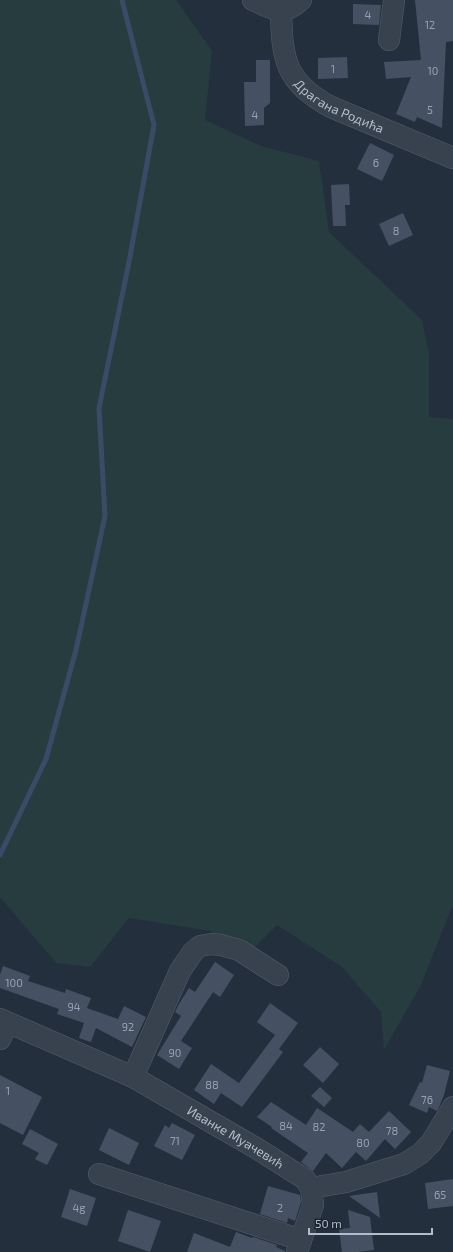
<svg xmlns="http://www.w3.org/2000/svg" width="453" height="1252" viewBox="0 0 453 1252" font-family="'Exo 2',sans-serif">
	<rect width="100%" height="100%" fill="#242f3e"/>
	<!-- green -->
	<polygon fill="#263c3f" points="0,0 176,0 212,51 205,120 261,146 319,161 329,232 422,320 429,354 429,417 453,419 453,907 451,909 421,985 384,1050 381,1012 342,967 277,925 243,959 210,931 129,918 90,967 56,963 1,898 0,898"/>
	<g fill="none" stroke-linecap="round" stroke-linejoin="round">
		<!-- stream -->
		<polyline stroke="#394c67" stroke-width="5" points="0,855 46,759 76,650 105,516 99,408 129,262 154,125 122,0"/>
	</g>
	<!-- building -->
	<g fill="#455162">
		<polygon points="415,0 453,0 453,41 446,42 442,128 417,117 415,122 396,114 411,77 386,79 384,62 421,60"/>
		<polygon points="353,4 381,5 379,25 353,24"/>
		<polygon points="347,57 348,78 318,79 318,58"/>
		<polygon points="256,60 270,60 270,103 264,108 264,125 245,126 244,82 256,82"/>
		<polygon points="370,143 394,155 382,181 357,169"/>
		<polygon points="349,184 350,205 345,205 346,226 333,226 331,185"/>
		<polygon points="403,213 413,235 389,246 379,224"/>
		<polygon points="215,962 234,975 220,997 213,992 181,1041 192,1048 179,1069 157,1055 181,1016 175,1012 179,1004 189,988 195,992"/>
		<polygon points="3,966 30,976 28,981 65,993 66,989 91,998 87,1008 118,1019 124,1006 146,1017 132,1047 96,1028 91,1042 79,1038 84,1023 57,1014 59,1009 0,988 0,975"/>
		<polygon points="270,1003 298,1023 279,1049 283,1052 242,1107 221,1093 214,1104 194,1090 211,1064 239,1083 275,1035 257,1022"/>
		<polygon points="320,1047 339,1064 323,1083 303,1065"/>
		<polygon points="427,1065 450,1071 444,1095 439,1107 437,1111 429,1107 427,1113 409,1105 420,1082 422,1083"/>
		<polygon points="0,1075 42,1097 23,1135 0,1123"/>
		<polygon points="320,1087 332,1098 324,1107 311,1096"/>
		<polygon points="271,1102 306,1125 317,1108 353,1132 360,1124 369,1132 389,1111 411,1132 395,1149 385,1139 366,1161 356,1152 342,1168 326,1153 313,1171 301,1162 308,1153 271,1128 272,1127 257,1117"/>
		<polygon points="172,1123 195,1135 182,1160 154,1146 165,1125 169,1128"/>
		<polygon points="109,1128 139,1143 129,1165 99,1150"/>
		<polygon points="30,1129 58,1144 47,1165 35,1159 39,1153 22,1144"/>
		<polygon points="453,1179 453,1206 428,1209 425,1183"/>
		<polygon points="268,1186 300,1195 301,1202 295,1221 288,1218 287,1223 260,1214"/>
		<polygon points="70,1189 96,1198 87,1226 61,1217"/>
		<polygon points="377,1192 380,1218 349,1196"/>
		<polygon points="128,1210 161,1221 150,1252 118,1241"/>
		<polygon points="348,1210 370,1217 374,1250 358,1252 342,1252 339,1229 350,1228"/>
		<polygon points="236,1232 252,1238 253,1237 277,1245 276,1247 285,1251 285,1252 187,1252 194,1233 230,1247"/>
	</g>
	<g fill="none" stroke-linecap="round" stroke-linejoin="round">
		<!-- minor casing -->
		<g stroke="#565f6c" stroke-width="22">
			<g id="minor">
				<path d="M253 0C272 9 283 17 301 0"/>
				<path id="s1" d="M281 10C282 60 285 82 331 107L453 158"/>
				<polyline points="389,40 394,0"/>
				<path id="s2" d="M0 1019 133 1077 256 1148 305 1179 311 1188 313 1205 297 1252"/>
				<polyline points="0,1039 8,1023"/>
				<polyline points="133,1077 180,971 193,952 200,946 211,944 221,945 239,950 278,975"/>
				<polyline points="99,1174 301,1240"/>
				<polyline points="311,1188 346,1182 404,1164 420,1154 431,1143 453,1107"/>
			</g>
		</g>
		<!-- minor -->
		<use href="#minor" stroke="#38414e" stroke-width="21"/>
	</g>
	<g text-anchor="middle" dominant-baseline="central" stroke-width="3.5" stroke-linejoin="round" paint-order="stroke">
		<!-- number labels -->
		<g font-size="11" fill="#98a1af">
			<text x="368" y="14">4</text>
			<text x="430" y="24">12</text>
			<text x="333" y="68">1</text>
			<text x="433" y="70">10</text>
			<text x="430" y="109">5</text>
			<text x="255" y="114">4</text>
			<text x="376" y="162">6</text>
			<text x="396" y="230">8</text>
			<text x="14" y="982">100</text>
			<text x="74" y="1006">94</text>
			<text x="128" y="1026">92</text>
			<text x="175" y="1052">90</text>
			<text x="212" y="1084">88</text>
			<text x="8" y="1090">1</text>
			<text x="427" y="1099">76</text>
			<text x="286" y="1125">84</text>
			<text x="319" y="1126">82</text>
			<text x="392" y="1130">78</text>
			<text x="175" y="1140">71</text>
			<text x="363" y="1142">80</text>
			<text x="440" y="1194">65</text>
			<text x="79" y="1207">4g</text>
			<text x="280" y="1207">2</text>
		</g>
		<!-- street labels -->
		<g font-size="13" fill="#b4bcc9" stroke="#1d2633">
			<text stroke="none"><textPath href="#s1" startOffset="124">Драгана Родића</textPath></text>
			<text stroke="none"><textPath href="#s2" startOffset="264">Иванке Муачевић</textPath></text>
		</g>
	</g>
	<!-- scale -->
	<path d="M309 1228v6h123v-6" fill="none" stroke="#b4bcc9" stroke-width="2"/>
	<text x="315" y="1228" font-size="12" fill="#b4bcc9" stroke="#1d2633" stroke-width="3" paint-order="stroke">50 m</text>
</svg>
